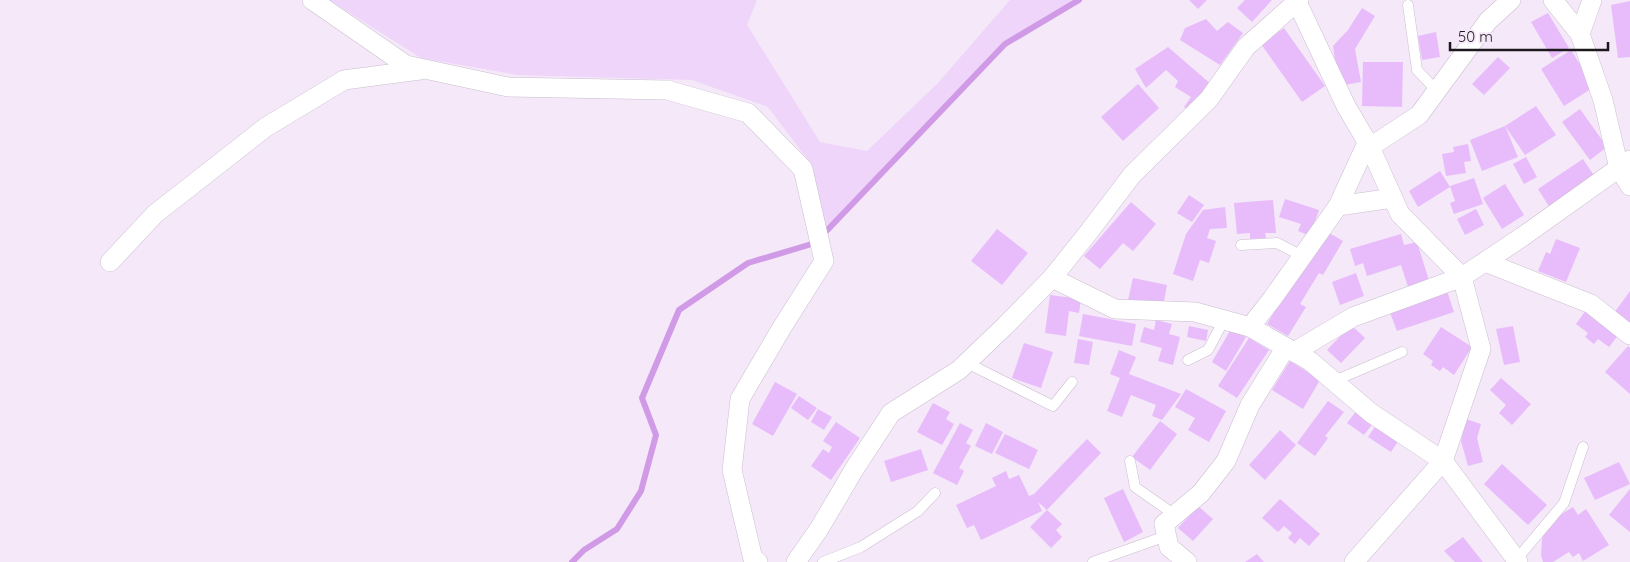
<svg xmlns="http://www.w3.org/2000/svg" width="1630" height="562" viewBox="0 0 1630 562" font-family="Quicksand,sans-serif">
	<rect width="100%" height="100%" fill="#f4e8f9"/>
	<!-- green -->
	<polygon fill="#eed5f9" points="329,0 757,0 747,25 820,142 867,151 938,83 1010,0 1079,0 1005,44 826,231 811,164 768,107 692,80 518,75 421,58"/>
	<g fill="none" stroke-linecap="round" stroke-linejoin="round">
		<!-- stream -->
		<polyline stroke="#d09ae7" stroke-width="6" points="572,562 584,550 617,529 641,491 656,435 642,398 679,310 748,263 815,243 1005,44 1079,0"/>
	</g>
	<!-- building -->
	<g fill="#e8bcfb">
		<polygon points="1189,0 1207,0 1198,9"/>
		<polygon points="1245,0 1272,0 1252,22 1237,8"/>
		<polygon points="1630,1 1630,57 1618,58 1611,5"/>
		<polygon points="1362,8 1375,16 1355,49 1361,82 1339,86 1333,46 1348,30"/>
		<polygon points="1548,13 1569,48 1552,58 1531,22"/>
		<polygon points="1206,19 1217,31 1228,22 1243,33 1220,65 1180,40 1185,28"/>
		<polygon points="1284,28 1325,86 1302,102 1261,44"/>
		<polygon points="1436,32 1440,57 1422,60 1418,36"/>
		<polygon points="1168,47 1212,85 1192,112 1184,107 1191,97 1175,87 1178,81 1166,70 1146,88 1135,69"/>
		<polygon points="1571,50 1594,87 1564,106 1541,69"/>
		<polygon points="1498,57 1510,68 1484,95 1472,84"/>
		<polygon points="1363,62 1403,62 1402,107 1362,106"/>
		<polygon points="1138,84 1159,108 1123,141 1101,117"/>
		<polygon points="1536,106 1556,135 1525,155 1505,126"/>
		<polygon points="1580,109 1607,147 1590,160 1562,122"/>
		<polygon points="1505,126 1518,157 1482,171 1470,140"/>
		<polygon points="1468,144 1471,161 1464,162 1466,173 1446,176 1442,154 1454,152 1453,147"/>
		<polygon points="1526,157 1537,177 1524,184 1513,164"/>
		<polygon points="1583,159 1595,177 1550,208 1538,189"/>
		<polygon points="1440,171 1450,187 1418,207 1409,191"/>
		<polygon points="1474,178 1483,204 1454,214 1450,203 1455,201 1450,186"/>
		<polygon points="1505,184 1524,215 1502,229 1483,198"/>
		<polygon points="1189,195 1204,205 1192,222 1177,213"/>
		<polygon points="1285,199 1319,210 1310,236 1298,231 1301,224 1279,217"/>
		<polygon points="1273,200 1276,233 1265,233 1266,238 1250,239 1250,233 1237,234 1234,203"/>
		<polygon points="1131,202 1156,224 1133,251 1123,243 1100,269 1084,256"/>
		<polygon points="1225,207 1227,228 1210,229 1207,238 1216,241 1209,263 1200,260 1193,281 1173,274 1186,234 1203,210"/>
		<polygon points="1476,209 1484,225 1465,235 1457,219"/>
		<polygon points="997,229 1028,253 1002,285 971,261"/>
		<polygon points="1324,230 1343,241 1323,275 1319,273 1300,304 1306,307 1288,336 1267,324"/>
		<polygon points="1401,234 1404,245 1417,242 1431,287 1410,293 1401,265 1367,276 1363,263 1355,266 1350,249"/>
		<polygon points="1556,239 1580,248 1566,282 1538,271 1546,252 1550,254"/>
		<polygon points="1356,273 1364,296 1340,305 1332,282"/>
		<polygon points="1133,278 1167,285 1163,307 1128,300"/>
		<polygon points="1447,291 1454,312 1397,331 1389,310"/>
		<polygon points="1630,291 1630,324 1614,313"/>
		<polygon points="1050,295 1081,299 1079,313 1069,311 1066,336 1045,333"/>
		<polygon points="1586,310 1619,334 1609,347 1598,339 1594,344 1585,337 1588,333 1576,324"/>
		<polygon points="1083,314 1136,324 1132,346 1079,336"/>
		<polygon points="1156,320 1172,324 1169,334 1180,337 1173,365 1158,361 1162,348 1140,342 1144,327 1154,330"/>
		<polygon points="1351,325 1365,338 1341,363 1327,350"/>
		<polygon points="1189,326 1208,330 1206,341 1187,337"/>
		<polygon points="1513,326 1520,362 1504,365 1496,329"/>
		<polygon points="1441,327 1472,347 1454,375 1443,367 1440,371 1431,365 1433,361 1423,354"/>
		<polygon points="1231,329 1246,337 1226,371 1212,362"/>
		<polygon points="1249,338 1269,350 1237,398 1218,386"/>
		<polygon points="1078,339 1093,342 1089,365 1074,363"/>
		<polygon points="1024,343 1053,352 1041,388 1012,378"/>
		<polygon points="1628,346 1630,348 1630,394 1605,372"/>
		<polygon points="1119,350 1136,357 1129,374 1181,394 1162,420 1152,416 1156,405 1131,395 1122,417 1107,411 1120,378 1110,374"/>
		<polygon points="1290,361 1320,380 1303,409 1272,390"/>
		<polygon points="1501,378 1531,404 1512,425 1499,413 1506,405 1490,390"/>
		<polygon points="775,382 797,394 773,436 752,424"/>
		<polygon points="1186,389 1226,411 1209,442 1188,430 1195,418 1175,407"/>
		<polygon points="799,396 817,408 808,420 791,408"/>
		<polygon points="1328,401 1344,412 1325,436 1328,438 1315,456 1297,443"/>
		<polygon points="933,403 950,412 946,419 954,424 942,445 917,432"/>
		<polygon points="818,409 832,417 824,430 811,422"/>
		<polygon points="1357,410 1374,422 1364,435 1347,423"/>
		<polygon points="1466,419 1481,424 1477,438 1483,462 1468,466 1461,441"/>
		<polygon points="1160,421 1177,434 1150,470 1132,457"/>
		<polygon points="836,422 860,438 831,480 811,466 823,449 829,453 832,447 823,441"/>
		<polygon points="960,423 973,430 966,443 971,446 959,468 964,471 957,485 933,473"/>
		<polygon points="986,423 1003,432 992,454 975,446"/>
		<polygon points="1376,425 1399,440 1391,452 1368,437"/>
		<polygon points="1280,430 1296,445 1265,480 1249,465"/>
		<polygon points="1005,434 1038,450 1029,469 995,453"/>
		<polygon points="1087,439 1101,453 1047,510 1038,502 1042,511 981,540 974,525 967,528 956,505 996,486 992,478 1006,471 1009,479 1019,475 1029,496 1034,494"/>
		<polygon points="921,449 928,470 891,482 884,461"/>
		<polygon points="1619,462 1630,484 1595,500 1584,478"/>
		<polygon points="1502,464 1547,505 1528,525 1484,484"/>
		<polygon points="1123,489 1143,532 1124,542 1104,498"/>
		<polygon points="1630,489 1630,532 1609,515"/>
		<polygon points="1280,499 1320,534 1309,546 1300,538 1295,544 1288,538 1292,533 1284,526 1278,532 1262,518"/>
		<polygon points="1198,506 1213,519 1193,541 1178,528"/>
		<polygon points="1573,507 1578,515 1586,509 1609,545 1583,561 1579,553 1573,557 1569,552 1553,562 1543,562 1541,555 1542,539 1547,527 1555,518"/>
		<polygon points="1047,510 1062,524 1056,530 1062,537 1051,548 1030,527"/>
		<polygon points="1463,537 1483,562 1455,562 1444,551"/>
		<polygon points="1257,554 1264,562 1245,562"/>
	</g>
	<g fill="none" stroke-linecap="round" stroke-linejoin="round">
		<!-- service casing -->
		<g stroke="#cabecf" stroke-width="11">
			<g id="service">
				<polyline points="1408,5 1417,70 1436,90"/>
				<polyline points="1241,245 1277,243 1302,256"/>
				<polyline points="1188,360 1208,350 1224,320"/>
				<polyline points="967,363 1053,406 1072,382"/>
				<polyline points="1334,381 1402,352"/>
				<polyline points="1130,461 1135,487 1175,515"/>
				<polyline points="1516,560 1564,503 1583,447"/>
				<polyline points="823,562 861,547 918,511 935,493"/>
				<polyline points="1093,562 1166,536"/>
			</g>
		</g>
		<!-- minor casing -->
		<g stroke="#cabecf" stroke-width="20">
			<g id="minor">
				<polyline points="312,0 406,65 508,87 667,90 748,113 803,169 824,261 781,329 740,399 732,470 753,559 758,562"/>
				<polyline points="1553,0 1580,34 1603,100 1619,168 1630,186"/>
				<polyline points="1297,2 1346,106 1370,147 1400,214 1462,277 1481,349 1443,461 1354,562"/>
				<polyline points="1580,34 1592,0"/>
				<polyline points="1367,143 1338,206 1393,198"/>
				<polyline points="1370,147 1419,115 1488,21 1511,0"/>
				<polyline points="110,262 155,214 266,127 344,80 420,70"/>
				<polyline points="1485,262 1591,304 1630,335"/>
				<polyline points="1052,278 1115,309 1195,312 1250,327 1310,361 1371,413 1443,461 1518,562"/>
				<polyline points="1250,327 1272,299 1338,206"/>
				<polyline points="1294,352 1353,317 1462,277 1522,237 1630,160"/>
				<polyline points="796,562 819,529 855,468 891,413 959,370 1005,326 1052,278 1088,233 1132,175 1209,99 1246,47 1299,0"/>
				<polyline points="1187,562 1169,547 1164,524 1201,493 1226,461 1250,405 1286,347"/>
			</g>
		</g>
		<!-- service -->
		<use href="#service" stroke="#fff" stroke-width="10"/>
		<!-- minor -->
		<use href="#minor" stroke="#fff" stroke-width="19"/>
	</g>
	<!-- scale -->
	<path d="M1450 42v8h158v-8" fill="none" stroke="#1c181e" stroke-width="2.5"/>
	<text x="1458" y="42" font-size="15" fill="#1c181e" stroke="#f4e8f9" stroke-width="4" paint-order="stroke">50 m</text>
</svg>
